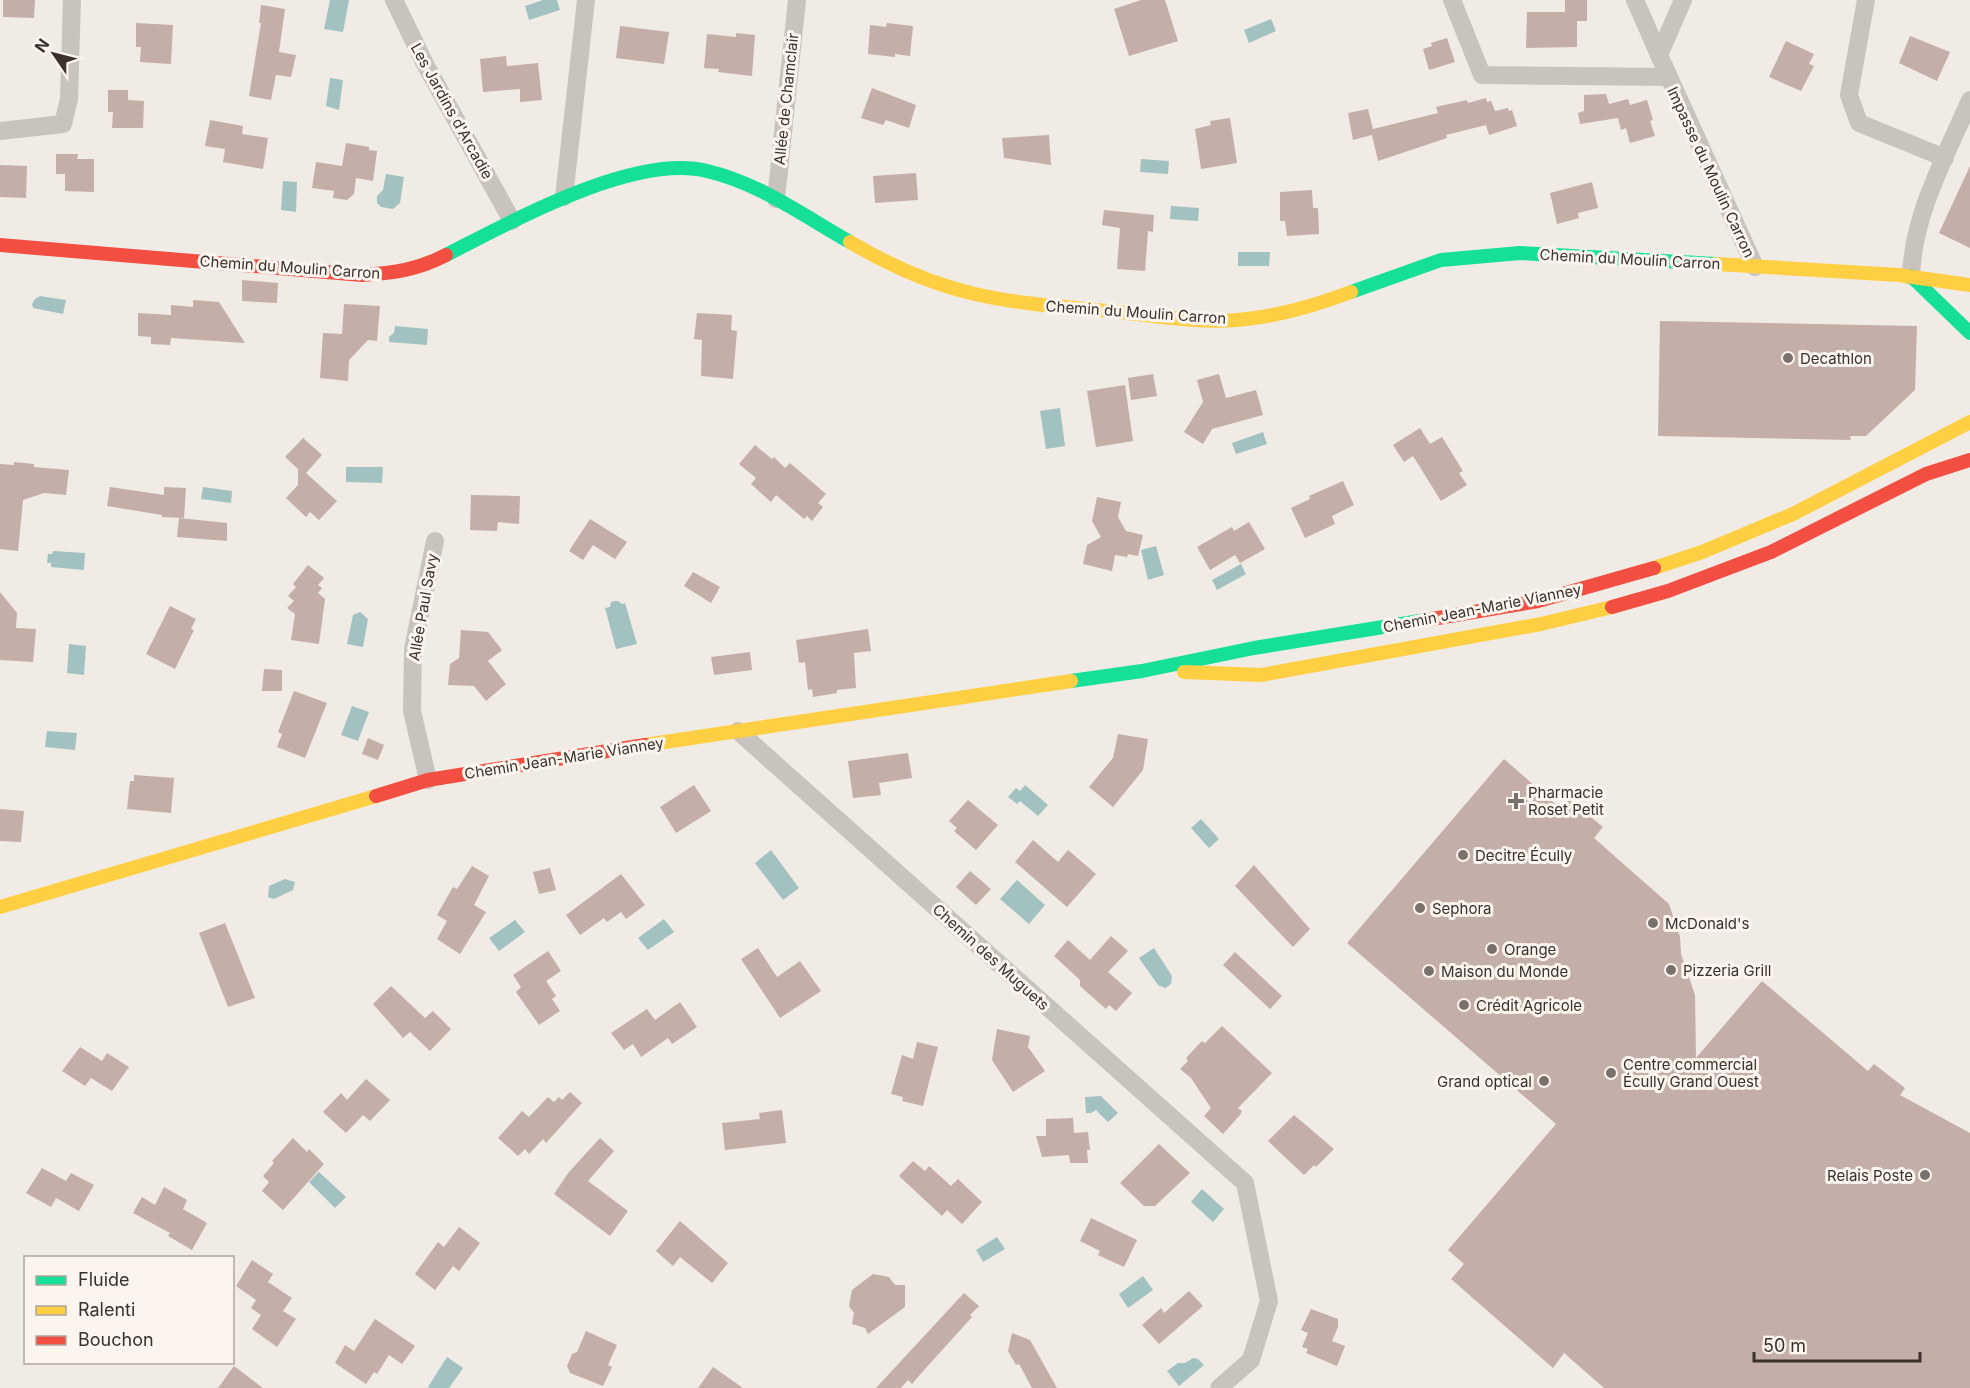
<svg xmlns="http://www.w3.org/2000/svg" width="1970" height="1388" viewBox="0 0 1970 1388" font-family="Inter,sans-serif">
	<rect width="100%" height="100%" fill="#f0ebe5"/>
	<!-- water -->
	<g fill="#a1c2c1">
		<polygon points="330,0 349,0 343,32 324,29"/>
		<polygon points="543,0 557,0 560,10 529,20 525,6"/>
		<polygon points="1271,19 1276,31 1249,43 1244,30"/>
		<polygon points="330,78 343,80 339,110 326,106"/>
		<polygon points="1141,159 1169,161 1168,174 1140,172"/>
		<polygon points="386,174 404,177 400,203 393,209 381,207 377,203 377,196 383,190"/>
		<polygon points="283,181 297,182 296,212 281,210"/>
		<polygon points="1171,206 1199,208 1198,221 1170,219"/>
		<polygon points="1238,252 1270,252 1269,266 1238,266"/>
		<polygon points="40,296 66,300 63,314 33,308 32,304 35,299"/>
		<polygon points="395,326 428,329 427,345 389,342 389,337 394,333"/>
		<polygon points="1060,408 1065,446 1046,449 1040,411"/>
		<polygon points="1263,432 1267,444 1236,454 1232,443"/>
		<polygon points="346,467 383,467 382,483 346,482"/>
		<polygon points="203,487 232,491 231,503 201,499"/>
		<polygon points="1156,546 1164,575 1148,580 1141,550"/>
		<polygon points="53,551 85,553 84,570 51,567 51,563 47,563 48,554 52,554"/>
		<polygon points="1241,564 1246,574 1217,590 1212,580"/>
		<polygon points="615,601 618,601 622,604 625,603 637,644 616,649 605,608 610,607 611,602"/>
		<polygon points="360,612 368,619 363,647 347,644 353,615"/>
		<polygon points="69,644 86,646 84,675 67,673"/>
		<polygon points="352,706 369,712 358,741 341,735"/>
		<polygon points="47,731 77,733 75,750 45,747"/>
		<polygon points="1025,785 1048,805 1038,816 1020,801 1017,804 1008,797 1016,788 1020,791"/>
		<polygon points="1201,819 1219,839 1209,848 1191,828"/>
		<polygon points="771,850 799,888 783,900 755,863"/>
		<polygon points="285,879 295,882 293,890 274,899 268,897 269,886"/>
		<polygon points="1017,880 1045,905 1029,924 1000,899"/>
		<polygon points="664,919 674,932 648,950 638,938"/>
		<polygon points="515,920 525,932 499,951 489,938"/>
		<polygon points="1154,948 1172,976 1171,984 1165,988 1158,985 1139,958"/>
		<polygon points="1101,1096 1118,1113 1108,1122 1096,1110 1091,1113 1086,1113 1085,1097"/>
		<polygon points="319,1172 346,1197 335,1208 309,1182"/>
		<polygon points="1202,1189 1224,1209 1213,1222 1191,1202"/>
		<polygon points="997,1237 1005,1249 983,1262 976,1250"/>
		<polygon points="1143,1276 1153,1290 1128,1308 1119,1294"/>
		<polygon points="447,1357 463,1368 449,1388 430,1388 428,1387"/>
		<polygon points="1193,1358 1198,1359 1204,1365 1179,1386 1167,1371 1178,1363 1185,1363"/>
	</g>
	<!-- building -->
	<g fill="#c3afa7">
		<polygon points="3,0 35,0 34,18 3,17"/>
		<polygon points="1141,0 1165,0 1178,41 1129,56 1114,9"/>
		<polygon points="1565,0 1587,0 1587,21 1577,21 1577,47 1526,48 1527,12 1565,12"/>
		<polygon points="261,5 285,9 279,52 296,55 291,77 276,75 271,100 249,96 261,23 259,23"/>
		<polygon points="136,23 173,25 171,64 140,62 141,47 136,47"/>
		<polygon points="887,23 913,26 910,56 895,54 895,57 868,54 870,25 886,27"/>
		<polygon points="620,26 669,32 664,64 616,58"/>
		<polygon points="736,33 755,35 752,76 718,72 719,69 704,68 707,34 736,37"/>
		<polygon points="1910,36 1950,52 1937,81 1899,63"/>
		<polygon points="1447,38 1455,62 1429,70 1423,49 1432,46 1431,43"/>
		<polygon points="1786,41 1814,54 1809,64 1814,66 1801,91 1769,77"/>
		<polygon points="506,56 507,66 538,63 542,100 520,102 520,89 483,92 480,59"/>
		<polygon points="872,88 916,105 909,128 886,120 883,125 861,118"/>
		<polygon points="108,90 128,90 128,100 144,101 143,128 112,128 113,112 108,112"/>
		<polygon points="1606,94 1609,104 1628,99 1630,105 1647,100 1653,120 1650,121 1655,136 1630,143 1626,128 1621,130 1618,118 1580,124 1578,113 1584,111 1584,95"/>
		<polygon points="1486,98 1487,102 1491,101 1495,111 1508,108 1509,111 1512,110 1517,126 1489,135 1486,125 1446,135 1447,138 1378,161 1372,135 1353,140 1348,113 1368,109 1373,129 1438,113 1436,107 1467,100 1468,103"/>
		<polygon points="1230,118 1237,163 1201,169 1195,129 1211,125 1210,121"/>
		<polygon points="210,120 243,126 242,134 268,138 263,169 223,162 225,149 205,146"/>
		<polygon points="1049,135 1051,165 1004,158 1002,138"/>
		<polygon points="346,143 369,147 369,150 377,151 373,181 356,178 354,194 347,200 333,198 334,191 312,188 316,162 342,166"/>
		<polygon points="56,154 78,154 77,159 94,159 94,192 65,191 65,174 56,174"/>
		<polygon points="0,165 27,166 26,198 0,197"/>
		<polygon points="1970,166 1970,248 1939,233"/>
		<polygon points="916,173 918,200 875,203 873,176"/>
		<polygon points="1592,182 1598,208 1578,213 1579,218 1557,224 1550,193"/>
		<polygon points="1312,190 1313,208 1318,208 1319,234 1287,236 1285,221 1280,221 1280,192"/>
		<polygon points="1104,210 1154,215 1153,232 1148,231 1145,271 1117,269 1120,228 1102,225"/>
		<polygon points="242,280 278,283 277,303 242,301"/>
		<polygon points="193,300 219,302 245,343 171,338 170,345 151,344 151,337 138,336 138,313 171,315 171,305 193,307"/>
		<polygon points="344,304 380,306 377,341 368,340 349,360 348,381 320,378 323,333 342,334"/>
		<polygon points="697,313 732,315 731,330 737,331 733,379 701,376 702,340 694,339"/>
		<polygon points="1660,321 1917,326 1915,390 1866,436 1850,436 1851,440 1658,436"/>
		<polygon points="1153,374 1157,396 1131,400 1128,378"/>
		<polygon points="1219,374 1226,398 1256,390 1263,415 1212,429 1203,444 1184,432 1203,402 1197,380"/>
		<polygon points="1125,385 1133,441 1096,447 1087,391"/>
		<polygon points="1420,428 1430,444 1442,437 1463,471 1459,473 1467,485 1441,501 1413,456 1404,462 1393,445"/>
		<polygon points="303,438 322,455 306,473 337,501 319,520 310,512 306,517 286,498 298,485 298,469 285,457"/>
		<polygon points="755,445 772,459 774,457 785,468 790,463 826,494 818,503 823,507 812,521 807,516 804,519 776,495 771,502 751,484 756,478 739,464"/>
		<polygon points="14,462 34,464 34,467 69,470 66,495 44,493 23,500 18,551 0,549 0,464 14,465"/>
		<polygon points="1343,481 1354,505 1332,516 1335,524 1305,538 1291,508 1310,499 1309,496"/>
		<polygon points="110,487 164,495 164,487 186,488 184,518 162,517 162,515 107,506"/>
		<polygon points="471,495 520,496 519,524 498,522 497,531 470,530"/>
		<polygon points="1097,497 1121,502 1118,517 1126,531 1143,535 1138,556 1128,554 1127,557 1115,555 1112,571 1083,564 1087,545 1101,537 1092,521"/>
		<polygon points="179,518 227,523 227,541 177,537"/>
		<polygon points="590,519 627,542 615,559 593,545 583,560 569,551"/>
		<polygon points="1249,522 1265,549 1240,563 1235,555 1210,570 1197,547 1232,527 1234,531"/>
		<polygon points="308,565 324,578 318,585 322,588 318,593 325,599 319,644 291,640 295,614 287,608 294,601 288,596 296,587 293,584"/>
		<polygon points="693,572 720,587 711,603 684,586"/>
		<polygon points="0,592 17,613 16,628 36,629 33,662 0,660"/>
		<polygon points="170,606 196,619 191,629 194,630 175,669 146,654"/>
		<polygon points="868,629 871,651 854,653 856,688 837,690 837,693 813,697 812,689 808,690 805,662 799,663 796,640"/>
		<polygon points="461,630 488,632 502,650 488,661 506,684 486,701 474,686 448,685 450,664 459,658"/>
		<polygon points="750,652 752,670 714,675 711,657"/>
		<polygon points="264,669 282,670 282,691 262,691"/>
		<polygon points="294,691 327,703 305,758 277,747 282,734 278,732"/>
		<polygon points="1118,734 1148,739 1143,770 1113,807 1089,787 1113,758"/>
		<polygon points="368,738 384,745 378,760 362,754"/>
		<polygon points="908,753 912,778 879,783 881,795 853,798 848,761"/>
		<polygon points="1504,759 1560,808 1569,799 1603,827 1594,838 1669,904 1680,937 1681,954 1695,995 1696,1058 1762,981 1868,1071 1874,1064 1905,1088 1900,1095 1970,1133 1970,1388 1604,1388 1564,1353 1553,1368 1451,1279 1464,1264 1448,1250 1556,1124 1347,943"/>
		<polygon points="134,775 174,778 171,813 127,809 130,781 134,781"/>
		<polygon points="694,785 711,811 676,833 660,807"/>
		<polygon points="968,800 998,825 976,850 954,831 957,828 949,821"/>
		<polygon points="0,809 24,811 21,842 0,841"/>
		<polygon points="1033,840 1058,862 1068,850 1096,874 1067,907 1015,862"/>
		<polygon points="1254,865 1310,929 1293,947 1235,886"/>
		<polygon points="472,866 489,876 474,905 486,912 460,954 437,939 447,921 437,915 453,887 457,889"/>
		<polygon points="550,868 556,890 539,894 533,872"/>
		<polygon points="970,871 991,889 976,905 956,887"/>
		<polygon points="621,874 645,905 626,919 621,912 607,922 604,918 580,935 566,915"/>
		<polygon points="225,923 255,998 228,1007 199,933"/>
		<polygon points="1111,936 1128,951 1108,972 1132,993 1116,1011 1109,1005 1106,1009 1080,986 1080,980 1054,956 1068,940 1090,960"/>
		<polygon points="758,948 777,977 800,961 821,991 780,1018 741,959"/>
		<polygon points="548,951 561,971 546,981 556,996 552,999 560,1011 539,1025 516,992 521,987 513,975"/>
		<polygon points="1235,952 1282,996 1270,1009 1223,965"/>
		<polygon points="391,986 425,1018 433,1011 451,1029 430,1051 410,1032 403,1038 373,1004"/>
		<polygon points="680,1002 697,1027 672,1044 668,1038 641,1057 633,1044 624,1050 611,1033 647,1009 655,1020"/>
		<polygon points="1222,1026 1272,1073 1238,1108 1242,1111 1240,1115 1223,1134 1204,1116 1211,1108 1191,1078 1180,1069 1188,1061 1186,1058 1202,1041 1205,1043"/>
		<polygon points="997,1029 1030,1036 1028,1047 1045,1071 1013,1092 992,1060"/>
		<polygon points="917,1042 938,1047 923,1106 902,1101 903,1097 891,1094 902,1055 913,1059"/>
		<polygon points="80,1047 102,1061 107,1053 129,1067 112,1091 91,1078 85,1086 62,1071"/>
		<polygon points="366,1079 390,1100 370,1121 363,1115 346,1133 323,1112 341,1093 347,1100"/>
		<polygon points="570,1092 582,1103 546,1143 543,1139 529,1154 525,1149 518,1156 498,1138 522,1111 529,1117 548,1097 554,1102 559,1097 562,1100"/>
		<polygon points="782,1110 786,1143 725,1150 722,1123 760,1119 759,1113"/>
		<polygon points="1294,1115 1334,1149 1316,1167 1314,1165 1304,1175 1268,1141"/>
		<polygon points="1073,1118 1074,1133 1088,1132 1090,1150 1087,1150 1088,1163 1070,1163 1069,1155 1042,1157 1036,1136 1046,1136 1046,1119"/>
		<polygon points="293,1138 307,1152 309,1149 324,1164 283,1210 262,1191 269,1182 263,1176 274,1163 272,1161"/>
		<polygon points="600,1138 614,1151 588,1181 628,1211 610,1236 554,1194 569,1172"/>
		<polygon points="1159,1144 1190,1173 1155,1206 1144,1206 1120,1183"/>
		<polygon points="913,1161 925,1171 929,1166 951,1186 958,1179 982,1202 962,1224 947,1210 942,1216 899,1176"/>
		<polygon points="42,1168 66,1181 71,1173 94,1185 79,1211 56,1198 51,1207 26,1193"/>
		<polygon points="164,1187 187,1200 183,1209 207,1223 192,1250 168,1236 170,1233 133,1213 142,1197 155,1205"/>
		<polygon points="1091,1218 1137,1240 1124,1267 1098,1255 1100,1251 1080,1241"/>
		<polygon points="680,1221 728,1263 712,1283 680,1257 673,1266 656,1251"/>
		<polygon points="459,1227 480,1243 459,1271 453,1266 435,1290 415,1274 438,1242 444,1247"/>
		<polygon points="252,1260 273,1274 268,1282 292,1298 283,1311 296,1319 277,1347 252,1329 261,1315 251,1308 256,1300 236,1286"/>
		<polygon points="873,1274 889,1277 895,1285 905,1285 905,1307 868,1334 865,1328 852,1324 854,1313 849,1306 852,1290"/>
		<polygon points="1189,1291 1203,1306 1159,1344 1142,1325 1161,1308 1164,1313"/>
		<polygon points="964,1293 979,1306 970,1315 972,1317 925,1369 912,1384 908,1380 901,1388 876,1388"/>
		<polygon points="1311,1309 1338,1319 1338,1327 1332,1341 1345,1346 1337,1366 1306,1353 1308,1349 1302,1347 1308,1333 1301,1330"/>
		<polygon points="375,1319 415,1346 402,1364 389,1355 377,1374 374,1372 366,1384 335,1363 345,1345 354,1351"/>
		<polygon points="586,1331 617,1345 608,1365 612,1367 603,1386 570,1373 567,1366 572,1354 577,1352"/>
		<polygon points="1012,1333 1030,1340 1057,1388 1032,1388 1019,1364 1016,1365 1008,1351"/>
		<polygon points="234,1366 263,1388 218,1388"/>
		<polygon points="713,1367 743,1388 698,1388"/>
	</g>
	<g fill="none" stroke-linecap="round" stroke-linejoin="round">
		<!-- street -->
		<g stroke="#c9c3be" stroke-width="18">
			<polyline points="394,0 425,64 512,221"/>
			<polyline points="1452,0 1482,75 1668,77"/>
			<polyline points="1635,0 1659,55"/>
			<polyline points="1683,0 1659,55 1755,267"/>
			<polyline points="1866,0 1849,95 1859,123 1945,158"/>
			<polyline points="0,131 63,124 69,99 72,0"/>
			<polyline points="564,197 586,0"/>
			<polyline points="776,199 797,0"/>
			<path d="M1911 276C1913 214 1946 156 1970 100"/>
			<polyline points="738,731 1245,1183 1269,1301 1251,1360 1219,1388"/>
			<polyline points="428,780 412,711 413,649 435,541"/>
		</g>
		<!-- fast -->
		<g stroke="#16e098" stroke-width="14">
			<path d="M446 255C511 222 634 153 707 171 759 183 804 216 850 242"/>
			<polyline points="1911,276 1970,333"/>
			<polyline points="1351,292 1441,260 1520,253 1716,264"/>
			<polyline points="1071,681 1142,671 1254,648 1426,620"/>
		</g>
		<!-- slow -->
		<g stroke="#ffcf43" stroke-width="14">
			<path d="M850 242C889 265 931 284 975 294 1022 305 1071 307 1119 312 1158 316 1198 323 1237 320 1277 317 1314 306 1351 292"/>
			<polyline points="1716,264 1899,275 1970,285"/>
			<polyline points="1654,568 1702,552 1793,514 1970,422"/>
			<polyline points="1184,672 1261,675 1541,624 1612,607"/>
			<polyline points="645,745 1071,681"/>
			<polyline points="0,907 376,796"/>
		</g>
		<!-- jam -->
		<g stroke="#f24e42" stroke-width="14">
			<path d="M0 245 362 275C394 273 417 270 446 255"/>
			<polyline points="1612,607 1668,591 1771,552 1926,474 1970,460"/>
			<polyline points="1426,620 1538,601 1654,568"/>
			<polyline points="376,796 428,780 645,745"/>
		</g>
	</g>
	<!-- markers -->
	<g fill="#7a716c" stroke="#fbf5ee" stroke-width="2">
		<circle cx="1788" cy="358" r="6"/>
		<path d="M1513 792h6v6h6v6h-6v6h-6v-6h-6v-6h6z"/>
		<circle cx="1463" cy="855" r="6"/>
		<circle cx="1420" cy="908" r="6"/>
		<circle cx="1653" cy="923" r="6"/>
		<circle cx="1492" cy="949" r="6"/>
		<circle cx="1671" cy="970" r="6"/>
		<circle cx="1429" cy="971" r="6"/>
		<circle cx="1464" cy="1005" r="6"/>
		<circle cx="1611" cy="1073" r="6"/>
		<circle cx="1544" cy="1081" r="6"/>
		<circle cx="1925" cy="1175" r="6"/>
	</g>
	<g text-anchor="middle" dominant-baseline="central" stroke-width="6" stroke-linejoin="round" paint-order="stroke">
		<!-- street labels -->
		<g font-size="15" fill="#3b302b" stroke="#fbf5ee">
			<text transform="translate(786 99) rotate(-84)">Allée de Chamclair</text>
			<text transform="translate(452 111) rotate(61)">Les Jardins d'Arcadie</text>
			<text transform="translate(1711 172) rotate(65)">Impasse du Moulin Carron</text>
			<text transform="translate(1630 259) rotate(3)">Chemin du Moulin Carron</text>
			<text transform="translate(290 267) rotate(4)">Chemin du Moulin Carron</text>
			<text transform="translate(1136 312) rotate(4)">Chemin du Moulin Carron</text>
			<text transform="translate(423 607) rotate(-80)">Allée Paul Savy</text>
			<text transform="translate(1482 608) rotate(-11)">Chemin Jean-Marie Vianney</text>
			<text transform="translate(564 758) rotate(-9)">Chemin Jean-Marie Vianney</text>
			<text transform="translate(991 957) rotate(42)">Chemin des Muguets</text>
		</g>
		<!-- poi labels -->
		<g font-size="15" fill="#3b302b" stroke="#fbf5ee" text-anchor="start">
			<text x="1800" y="358">Decathlon</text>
			<text x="1528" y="792">Pharmacie<tspan x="1528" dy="17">Roset Petit</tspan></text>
			<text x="1475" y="855">Decitre Écully</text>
			<text x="1432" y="908">Sephora</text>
			<text x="1665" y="923">McDonald's</text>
			<text x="1504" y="949">Orange</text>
			<text x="1683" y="970">Pizzeria Grill</text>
			<text x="1441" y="971">Maison du Monde</text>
			<text x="1476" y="1005">Crédit Agricole</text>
			<text x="1623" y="1064">Centre commercial<tspan x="1623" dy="17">Écully Grand Ouest</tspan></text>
			<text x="1532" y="1081" text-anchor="end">Grand optical</text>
			<text x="1913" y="1175" text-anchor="end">Relais Poste</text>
		</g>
	</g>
	<!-- legend -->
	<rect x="24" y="1256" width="210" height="108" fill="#fbf5ee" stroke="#aea6a0" stroke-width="1.5"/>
	<rect x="36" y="1276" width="30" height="9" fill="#16e098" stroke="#aea6a0" stroke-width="1.5"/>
	<text x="78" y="1286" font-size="18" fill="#3b302b">Fluide</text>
	<rect x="36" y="1306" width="30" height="9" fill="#ffcf43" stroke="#aea6a0" stroke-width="1.5"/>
	<text x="78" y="1316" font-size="18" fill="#3b302b">Ralenti</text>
	<rect x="36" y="1336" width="30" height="9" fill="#f24e42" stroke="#aea6a0" stroke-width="1.5"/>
	<text x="78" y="1346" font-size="18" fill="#3b302b">Bouchon</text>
	<!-- north arrow -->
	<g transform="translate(54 54) rotate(305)" stroke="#fbf5ee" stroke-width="4.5" paint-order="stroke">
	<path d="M0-4.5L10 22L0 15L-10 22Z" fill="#3b302b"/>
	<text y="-9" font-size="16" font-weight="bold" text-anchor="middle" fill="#3b302b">N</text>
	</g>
	<!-- scale -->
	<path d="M1754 1352v9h166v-9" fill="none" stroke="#3b302b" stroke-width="3"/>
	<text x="1763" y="1352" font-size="18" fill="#3b302b" stroke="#fbf5ee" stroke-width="4.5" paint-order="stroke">50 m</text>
</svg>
